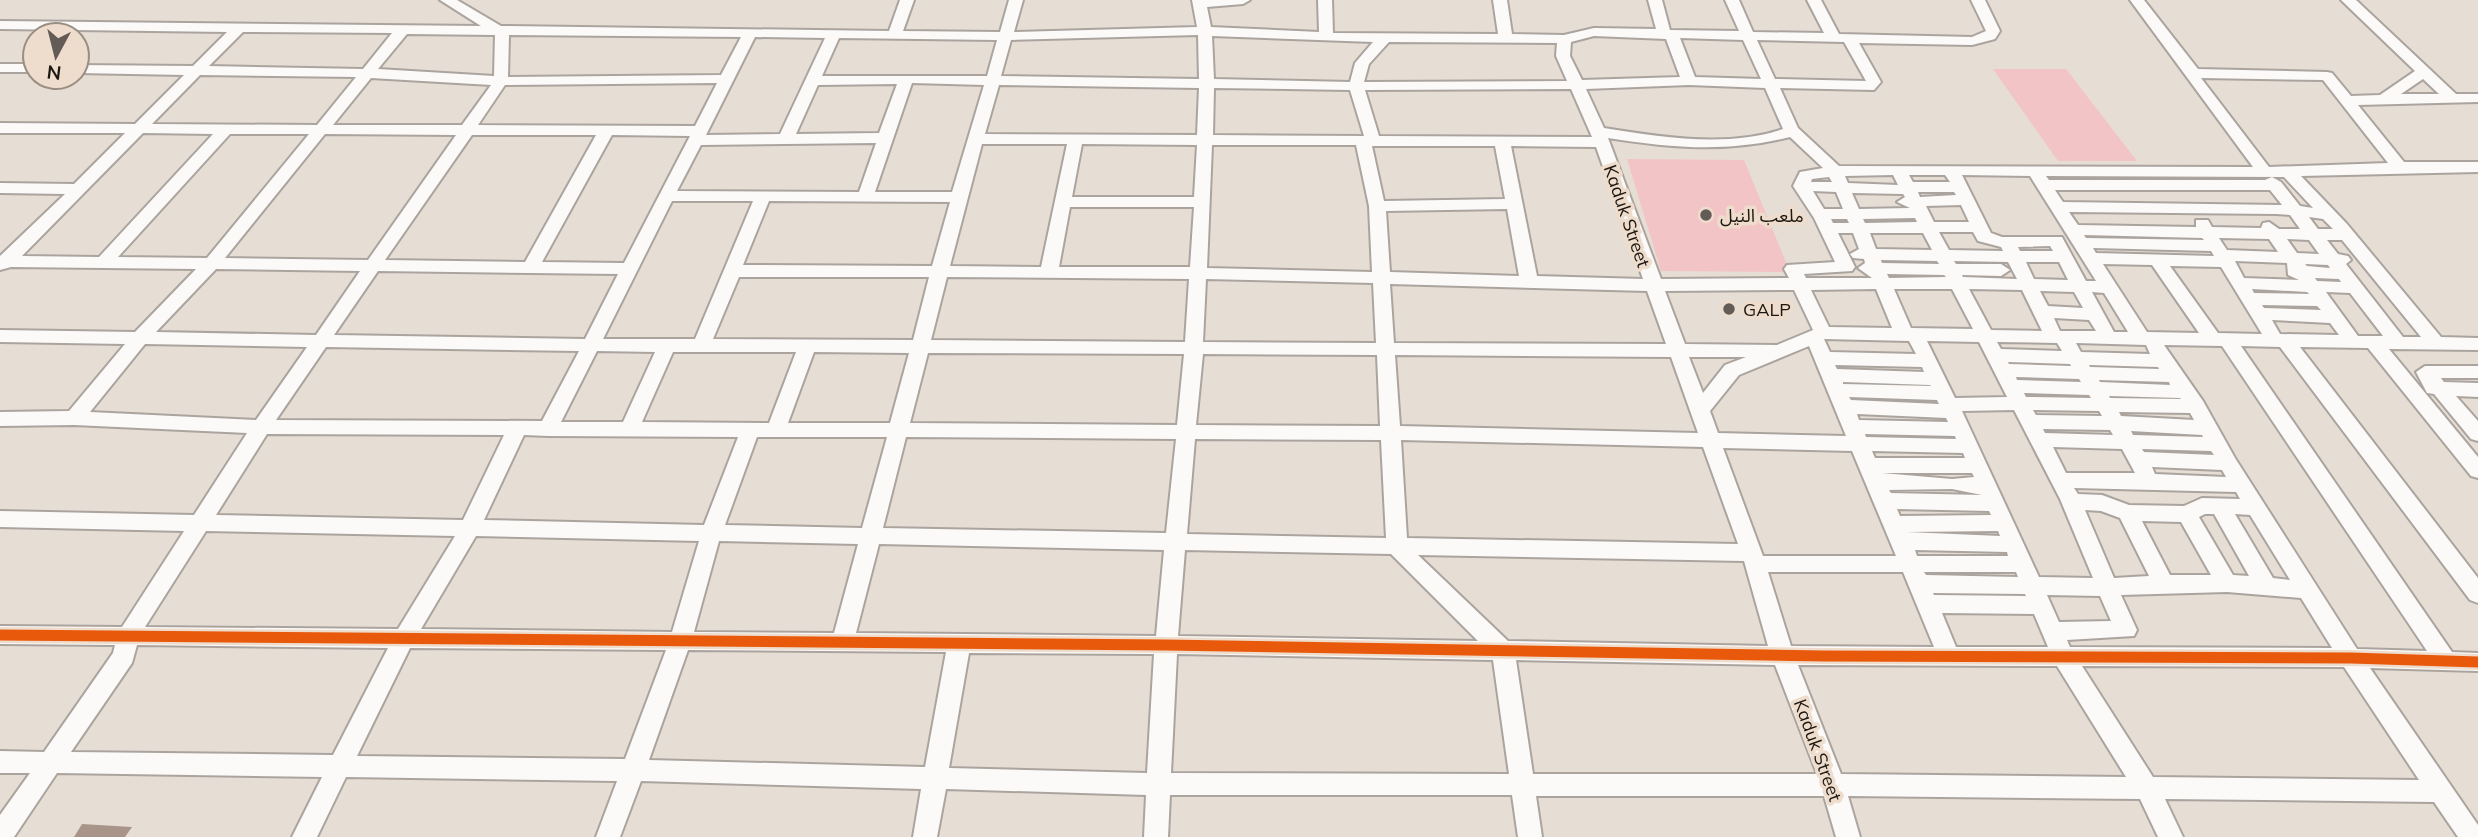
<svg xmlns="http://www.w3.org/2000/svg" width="2478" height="837" viewBox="0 0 2478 837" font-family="Mulish,'Noto Sans Arabic',sans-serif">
	<rect width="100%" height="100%" fill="#e6ddd5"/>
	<!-- green -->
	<g fill="#f3c4c6">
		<polygon points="1993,69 2066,69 2137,161 2058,161"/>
		<polygon points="1627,159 1744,160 1790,272 1661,271"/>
	</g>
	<!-- building -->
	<polygon fill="#a9948a" points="82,824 132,827 125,837 74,837"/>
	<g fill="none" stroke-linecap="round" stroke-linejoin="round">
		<!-- minor casing -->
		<g stroke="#aba49e" stroke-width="4">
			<g id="minor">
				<path d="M440 0H457L501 26 889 31 900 0H914L903 31 1000 32 1009 0H1023L1014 32 1197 27 1192 0H1250L1243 4 1207 7 1211 27 1319 32 1318 0H1332L1333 33 1498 34 1493 0H1507L1512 34 1564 35 1594 28 1656 29 1648 0H1662L1670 30 1739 31 1725 0H1739L1753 32 1824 33 1807 0H1821L1839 34 1972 37 1986 31 1971 0H1985L2000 31 1995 39 1972 45 1859 43 1881 82 1874 90 1780 88 1798 128 1839 166 2253 167 2130 0H2144L2198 69 2327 72 2332 73 2351 96 2380 95 2415 71 2341 0H2356L2456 94H2478V102L2358 105 2404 162H2478V172L2301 176 2347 224 2441 337 2478 338V350L2389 349 2478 457V478L2471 476 2368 348 2300 347 2478 578V603L2470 600 2280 347 2241 346 2452 652 2478 653V671L2370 668 2478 825V837H2458L2434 802 2165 799 2183 837H2158L2140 799 1848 796 1860 837H1836L1824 796H1536L1542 837H1518L1512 795H1170L1168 837H1144L1146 795 946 789 937 837H913L921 789 641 781 620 837H596L617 781 346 777 317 837H292L322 777 57 773 14 837H0V815L30 773H0V751L44 752 113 653 115 645 0 644V626L122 627 184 531 0 527V511L194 515 247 433 74 425 0 426V412L69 411 125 344 0 342V330L135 332 196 269 11 267 0 270V256L65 194 0 193V183L74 184 125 133H0V123L135 124 184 75 77 73V65L193 66 227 32 0 29V21L481 26ZM243 32 392 33 363 69 209 66ZM407 34 495 35 494 76 378 69ZM509 35 741 37 721 75 508 77ZM1198 35 1199 79 1001 76 1011 40ZM1212 36 1373 42 1355 63 1350 82 1214 79ZM1594 36 1666 39 1680 77 1582 80 1570 56 1571 42ZM755 37 825 38 780 134 706 135ZM839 38 997 40 987 76H822ZM1680 38 1743 40 1761 79 1695 77ZM1757 40 1844 42 1866 81 1775 79ZM1389 42 1557 43 1556 56 1567 81 1364 82 1369 64ZM200 75 356 77 317 125 152 124ZM371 78 491 85 462 125H333ZM2201 78 2323 80 2388 163 2269 167ZM2423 79 2439 94H2401ZM717 83 695 126 478 125 505 85ZM912 83 984 85 952 192H875ZM897 84 879 133 796 134 818 85ZM999 85 1199 88 1197 135 985 134ZM1689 85 1765 88 1783 129C1728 148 1660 137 1604 128L1586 89ZM1214 88 1350 90 1364 136 1213 135ZM1571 89 1592 137 1379 136 1365 90ZM143 133 213 134 99 257 22 256ZM230 134H309L207 258 118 257ZM325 134 456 135 368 260 225 258ZM472 135H596L525 262 385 260ZM612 135 690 136 624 263 542 262ZM1790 137 1823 168 1800 172 1793 186 1814 218 1835 262 1787 265 1784 269 1789 278 1661 279 1608 138C1672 148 1726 153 1790 137ZM876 143 859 192 677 191 701 145ZM982 144H1067L1041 267 950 266ZM1082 144 1197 145 1194 197H1072ZM1212 145H1356L1369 206 1372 272 1207 268ZM1372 146H1495L1505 199 1384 201ZM1511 146 1596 147 1643 279 1537 276ZM1893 175 1898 185 1848 183 1845 176ZM1909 175H1945L1950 182H1913ZM1962 175 2030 176 2096 281H2086L2062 237H2002L1991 233ZM2046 176 2284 177 2313 208 2300 206 2281 182 2272 177 2265 180H2049ZM1829 177 1832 182H1811L1812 179ZM2055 190H2270L2282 205 2063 202ZM1813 191 1836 192 1843 209H1824ZM1918 192H1954L1956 195 1920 197ZM1852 193 1903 194 1905 197 1897 202 1910 208 1859 209ZM672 201H753L695 339H603ZM769 201 950 202 932 266 743 265ZM1961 205 1969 222H1934L1926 206ZM1070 207H1194L1190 267H1059ZM1507 209 1519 276 1390 272 1386 211ZM2069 212 2276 214 2290 215 2300 229H2279L2269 222 2263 223 2261 228 2212 227 2208 220H2196V227L2078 225ZM2309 217 2323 219 2333 229H2318ZM1915 218 1917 222 1865 223 1863 219ZM1831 219H1847L1849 223H1833ZM1939 232H1973L1978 241 2001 247 2003 251 1949 250ZM1838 233H1853L1859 249 1850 254 1853 258 1864 259 1865 263 1858 268 1872 278H1806L1804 274 1852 271 1855 267ZM1870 233H1923L1932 250 1876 249ZM2084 235 2202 238 2204 240 2086 238ZM2219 238 2269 239 2278 252 2227 250ZM2287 239 2309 240 2319 254 2297 253ZM2327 240H2342L2421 337H2403L2346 264 2351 260 2348 256 2338 254ZM2050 246 2053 251H2020L2018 247ZM2093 248 2211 251 2214 256 2096 253ZM1881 260 1937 261 1939 264 1882 263ZM1954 261 2008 262 2017 279 1963 277 1962 275 2001 276 2010 270 2001 264H1956ZM2235 261 2287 263 2288 275 2299 280 2244 278ZM2026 262H2059L2068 280 2034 279ZM2103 264 2152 265 2199 333 2147 332ZM2305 264 2328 265 2330 268 2307 266ZM2170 266 2221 267 2262 334 2218 333ZM216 269 360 271 316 335 156 332ZM378 271 618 274 585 339 334 335ZM1887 274 1944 275 1946 277 1889 278ZM739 277H929L913 340 713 339ZM947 277 1189 279 1185 342 931 340ZM2315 278 2339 279 2341 282 2317 281ZM1206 279 1373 283 1376 343 1203 342ZM1390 284 1647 291 1666 344 1394 343ZM1876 289 1892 328 1829 327 1811 290ZM1894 289H1952L1973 329 1911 328ZM1969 289 2022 290 2042 331 1991 330ZM2252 289 2307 292 2309 294 2254 293ZM1794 290 1813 330 1777 345 1685 344 1665 291ZM2040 291 2074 292 2083 308 2048 306ZM2092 292 2104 293 2128 332H2114ZM2326 292 2350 293 2383 336H2358ZM2262 305 2317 306 2321 310 2264 308ZM2054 318 2089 320 2096 331H2060ZM2272 320 2330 323 2339 335 2280 334ZM1824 339 1909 341 1916 354 1830 352ZM1927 341 1979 342 2007 397 1955 398ZM1997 342 2057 343 2062 351 2001 349ZM2076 343 2146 345 2150 354 2081 352ZM145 344 307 347 256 420 90 412ZM2164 345 2222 346 2427 651 2357 649 2235 458 2203 401ZM1809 346 1846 436 1718 433 1710 411 1739 375ZM326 347 579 351 542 421 276 420ZM597 351 655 352 623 422H561ZM673 352H796L769 423 642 422ZM814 352 909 353 890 423H788ZM928 353 1184 354 1177 425 910 423ZM1203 354 1377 355 1380 426 1196 425ZM1395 355 1671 357 1698 433 1400 426ZM1689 357H1746L1725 365 1703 393ZM2008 362 2070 364 2071 366 2009 364ZM1835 365 1922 367 1924 372 1837 369ZM2089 365 2158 367 2159 369 2090 367ZM2016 377 2079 379 2081 382 2017 380ZM2099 380 2169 382 2170 385 2100 382ZM1843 382 1930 385 1931 386 1843 384ZM2024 393 2089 395 2091 398 2026 397ZM2109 396 2180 398 2181 399 2110 398ZM1849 397 1937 400 1939 404 1851 400ZM2014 410 2060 499 2093 578 2039 577 1962 411ZM2033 410 2099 411 2102 416 2036 415ZM2119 412 2190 413 2194 420 2121 416ZM1857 414 1946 418 1948 422 1859 420ZM2043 429 2110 430 2113 435 2045 433ZM2131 431 2202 435 2203 437 2133 435ZM267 434 504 435 463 520 216 515ZM1865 434 1955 436 1956 439 1866 437ZM524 435 548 436 738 437 704 525 484 520ZM757 437H887L862 528 725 525ZM906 437 1176 439 1166 533 883 528ZM1195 439 1381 440 1386 538 1187 534ZM1401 440 1703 447 1738 544 1407 538ZM2053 447 2122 449 2135 473H2066ZM1723 448 1852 451 1896 556H1763ZM2142 449 2211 451 2214 455 2144 452ZM1872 451 1963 453 1965 458H1875ZM2152 467 2222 470 2226 477 2155 474ZM1882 473H1972L1974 477 1952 479ZM2074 488 2236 492 2240 499 2202 498 2184 506 2129 505 2102 495 2078 494ZM1952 489 1982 495 1891 493 1889 490ZM1897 509 1989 511 1991 515 1900 516ZM2085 510 2101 511 2120 518 2149 576 2114 578ZM2205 514H2214L2249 576 2233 575 2199 517ZM2235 514 2250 515 2290 580 2273 578ZM2142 521 2181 522 2211 575H2170ZM206 531 455 536 398 629 145 627ZM1998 531 2000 536 1907 532ZM476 536 699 541 672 632 421 629ZM719 541 858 544 834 633 694 632ZM879 544 1164 550 1156 636 856 633ZM1185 550 1391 554 1478 641 1178 636ZM1915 550 2007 552 2008 556H1917ZM1418 555 1744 561 1768 646 1508 641ZM1768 572H1903L1934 647 1791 646ZM1924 572H2016L2018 577 1926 575ZM2227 592 2301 598 2332 648 2070 647 2067 640 2134 636 2137 630 2121 595ZM1933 593 2025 594 2026 596 1934 595ZM2047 595 2100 596 2111 621 2059 622ZM1942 613 2034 614 2048 647H1956ZM137 645 388 648 333 755 71 752 132 663ZM410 648 666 650 625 759 357 756ZM688 650 946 652 925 767 649 760ZM969 653 1154 654 1147 773 949 768ZM1177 654 1493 660 1509 774 1171 773ZM1516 660 1775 665 1817 774H1533ZM1798 665 2057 666 2126 777 1841 774ZM2082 666 2344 667 2419 780 2153 777Z"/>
				<rect x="0" y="64" width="35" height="8"/>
				<polygon points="2425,366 2478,366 2478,378 2441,378 2444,382 2478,383 2478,397 2456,396 2478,421 2478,441 2471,439 2434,394 2427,393 2416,372"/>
			</g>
		</g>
		<!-- minor -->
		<use href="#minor" fill="#fbfaf9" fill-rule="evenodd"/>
		<!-- cycleway casing -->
		<g stroke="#eeddcd" stroke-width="16">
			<polyline id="cycleway" points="0,635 1166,645 1824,656 2351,658 2478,662"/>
		</g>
		<!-- cycleway -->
		<use href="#cycleway" stroke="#e8590c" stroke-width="11"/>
	</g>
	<!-- markers -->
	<g fill="#635c56" stroke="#eeddcd" stroke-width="2.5">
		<circle cx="1706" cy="215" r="7"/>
		<circle cx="1729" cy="309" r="7"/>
	</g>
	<g text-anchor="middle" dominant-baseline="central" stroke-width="7" stroke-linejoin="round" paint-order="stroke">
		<!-- poi labels -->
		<g font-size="18" fill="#1d1711" stroke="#eeddcd" text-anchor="start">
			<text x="1720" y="215">ملعب النيل</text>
			<text x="1743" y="309">GALP</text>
		</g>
		<!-- street labels -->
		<g font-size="18" fill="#1d1711" stroke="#eeddcd">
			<text transform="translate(1627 216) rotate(71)">Kaduk Street</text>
			<text transform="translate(1818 750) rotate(70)">Kaduk Street</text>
		</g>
	</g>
	<!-- north arrow -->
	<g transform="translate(56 56) rotate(187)"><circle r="33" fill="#eeddcd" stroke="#9a8e82" stroke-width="2"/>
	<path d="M0-5L12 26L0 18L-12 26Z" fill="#635c56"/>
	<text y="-10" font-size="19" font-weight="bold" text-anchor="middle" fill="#1d1711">N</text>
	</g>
</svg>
